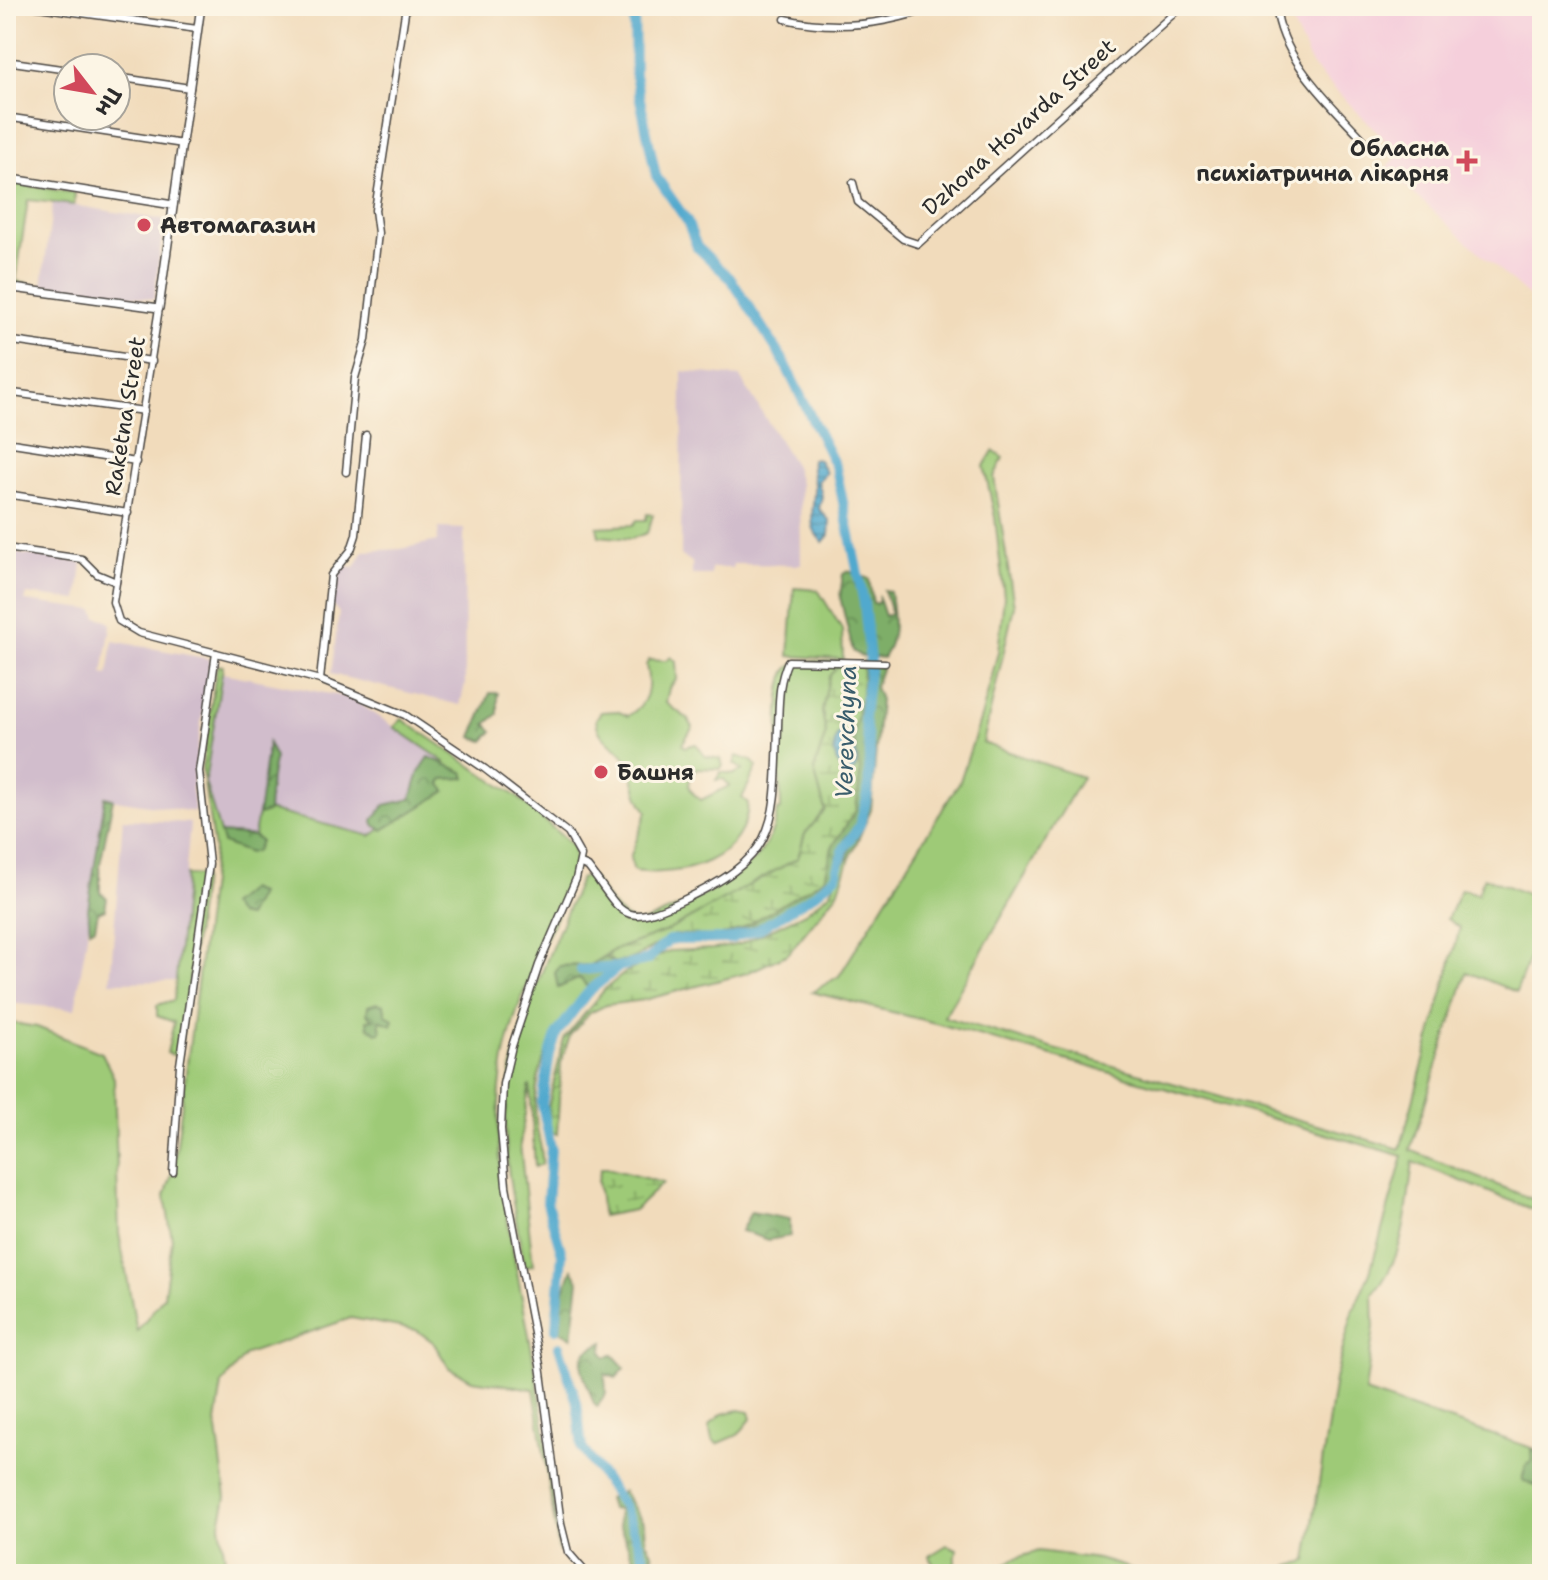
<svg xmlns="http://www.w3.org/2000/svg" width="1548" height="1580" viewBox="0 0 1548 1580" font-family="'Shantell Sans',sans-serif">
	<defs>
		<pattern id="forest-crowns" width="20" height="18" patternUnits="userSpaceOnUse" patternTransform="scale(2)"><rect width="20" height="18" fill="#7eae68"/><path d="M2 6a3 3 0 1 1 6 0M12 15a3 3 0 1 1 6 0" fill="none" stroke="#678e56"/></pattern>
		<pattern id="wetland-marsh" width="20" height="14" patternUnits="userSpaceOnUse" patternTransform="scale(2)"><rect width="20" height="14" fill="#9eca77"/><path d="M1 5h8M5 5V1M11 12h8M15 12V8" fill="none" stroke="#81a462"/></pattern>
		<pattern id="water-rules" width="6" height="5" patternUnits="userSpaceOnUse" patternTransform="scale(2)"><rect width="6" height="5" fill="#51a9ce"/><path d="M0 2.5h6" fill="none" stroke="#438aa7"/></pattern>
	</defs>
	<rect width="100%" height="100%" fill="#fcf5e5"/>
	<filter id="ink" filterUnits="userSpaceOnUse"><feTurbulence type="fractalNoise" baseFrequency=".0125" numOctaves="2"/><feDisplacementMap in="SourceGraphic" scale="16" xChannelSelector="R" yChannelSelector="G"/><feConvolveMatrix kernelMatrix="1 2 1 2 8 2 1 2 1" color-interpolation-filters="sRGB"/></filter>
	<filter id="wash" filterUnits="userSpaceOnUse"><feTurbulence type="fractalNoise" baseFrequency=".006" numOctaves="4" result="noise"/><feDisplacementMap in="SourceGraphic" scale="32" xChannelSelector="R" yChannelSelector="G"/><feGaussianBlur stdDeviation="1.8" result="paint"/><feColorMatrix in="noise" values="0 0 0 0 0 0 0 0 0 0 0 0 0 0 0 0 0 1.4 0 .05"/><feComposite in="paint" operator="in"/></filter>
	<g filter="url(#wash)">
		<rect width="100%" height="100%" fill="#f1dbbb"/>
		<!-- built -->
		<polygon fill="#f5cfdb" points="1284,6 1542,6 1542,308 1386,169 1399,154 1313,67"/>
		<!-- industrial -->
		<g fill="#d1bdcc">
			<polygon points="53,202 164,220 154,299 42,285"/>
			<polygon points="682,371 740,377 795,466 800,484 801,565 733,564 732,568 711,568 711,575 692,575 692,562 681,556"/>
			<polygon points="439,528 464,529 465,684 460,705 331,674 339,613 332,604 340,566 355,567 364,551 401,549 437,541"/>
			<polygon points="6,552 82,562 78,600 27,594 25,601 94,610 97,617 108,620 111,625 103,674 108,675 113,641 210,659 192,788 195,812 109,799 75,1009 6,1003"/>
			<polygon points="222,673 351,698 445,761 410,809 371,836 260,808 254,836 220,833 205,782"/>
			<polygon points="123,819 190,823 176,981 110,982"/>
		</g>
		<!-- green -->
		<g fill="#9eca77" stroke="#647a51" stroke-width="2">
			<polygon points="6,182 75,193 74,205 28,200 16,281 28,283 28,287 6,284"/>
			<path d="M993 451 1003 458 994 477 1014 606 983 743 1082 777 944 1017 1400 1149 1460 928 1447 919 1461 889 1478 894 1484 877 1542 900V925L1516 992 1467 972 1410 1150 1542 1203V1213L1413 1162C1406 1210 1406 1257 1373 1294L1374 1327 1365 1392 1535 1449H1531L1532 1461 1522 1480 1542 1489V1574H1264L1307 1561 1335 1379 1353 1311 1370 1272 1403 1156 939 1024 812 992 839 976 960 781 983 711 998 652 1004 597 995 517 984 466Z"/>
			<polygon points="647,514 653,515 647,533 631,539 599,536 597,527 633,525 637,520 646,520"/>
			<polygon points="794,588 818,590 842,629 843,659 789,656"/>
			<path d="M671 657 676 662 677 679 669 688 666 703 688 719 693 727 682 744 685 747 696 744 705 756 721 759 723 766 720 769 697 768C685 781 687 790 701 800L729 786 724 779 716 780 721 772 734 774 743 770 734 764 737 756 752 761 757 767 742 798 748 803C746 860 683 878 634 871L630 858 647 811C634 796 636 775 625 758 614 741 598 742 596 719L601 712 617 711 628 716C649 703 651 688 646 665L649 660 666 661Z"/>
			<path d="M807 661 842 662 822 711 826 733 814 770 825 810 805 834 798 858 667 931 612 951 590 965 561 966 580 978 589 989C555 1025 531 1069 536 1120 537 1136 543 1148 542 1164L535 1167 530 1085 529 1088 520 1144 533 1265 526 1266 525 1271C517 1220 503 1165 506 1113 510 1031 551 954 580 879L590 875C604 893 617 920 641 923 691 901 771 875 777 811L781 810C781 782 773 698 786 672 790 664 799 663 807 661Z"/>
			<path d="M217 665 223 666 205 782 220 833 254 836 259 808 371 836 410 809 445 762 394 727 402 719 520 799 573 846 576 866C554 931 517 991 504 1059 487 1150 512 1241 528 1330 542 1403 552 1477 559 1552L534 1389 472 1380 449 1368 433 1342 416 1330 351 1318 246 1354 222 1384 216 1422 226 1497 220 1524 227 1574H6V1022L37 1027 102 1053 114 1078 119 1234 137 1331 164 1296 172 1239 165 1196 174 1168 214 850 202 768Z"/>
			<polygon points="186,875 203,876 179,1057 167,1053 174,1022 157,1016 157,1005 174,1000"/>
			<polygon points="739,1410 749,1412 751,1419 738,1435 717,1444 712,1440 709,1426 722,1414"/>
			<polygon points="947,1545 957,1549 953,1574 938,1574 929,1556"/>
			<polygon points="1039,1551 1098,1559 1149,1574 991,1574 1013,1559"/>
		</g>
		<!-- forest -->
		<g fill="url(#forest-crowns)" stroke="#546c4a" stroke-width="2">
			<path d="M848 571 869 579 873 603H878L879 598 885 616 891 614 884 590 890 592C893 617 897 636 883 658L861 656 853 651 840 597 843 574Z"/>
			<path d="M863 661 882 666 875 687 880 700 871 810 850 858 846 860 852 841C839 848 839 866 831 877 812 905 753 929 722 936L741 929 825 878 832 847 856 810 860 771 853 735 862 692Z"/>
			<polygon points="490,693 498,693 498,714 486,724 493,731 484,741 472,737"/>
			<path d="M268 743 275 758C270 774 269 794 268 812L258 815Z"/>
			<polygon points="429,757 463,772 466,778 443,779 440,783 446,791 383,830 374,825 373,820 385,805 411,799 419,772"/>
			<polygon points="105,797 113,799 100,864 100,892 107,898 105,909 98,912 95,927 90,930 88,909"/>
			<polygon points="220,833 254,836 260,841 256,851 249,853 223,843"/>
			<polygon points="249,889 259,894 247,917 238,915 230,905"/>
			<polygon points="606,957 615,963 613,970 589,989 580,978 558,988 555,973 560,966 590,965"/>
			<polygon points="377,1003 384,1005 386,1015 393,1019 392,1025 379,1020 381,1032 377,1033 368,1027 367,1020 373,1019 367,1014 368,1006"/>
			<polygon points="751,1212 790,1219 790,1236 769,1240 741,1231"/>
			<polygon points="572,1269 579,1281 572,1338 560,1331 563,1293"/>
			<path d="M604 1342 602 1351 606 1357 613 1355 625 1368 616 1378 605 1374 606 1394 597 1407C591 1401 592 1396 589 1389 578 1363 576 1353 604 1342Z"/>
			<polygon points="1531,1449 1542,1451 1542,1489 1522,1480 1526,1466 1532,1461"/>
			<polygon points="623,1491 645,1525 646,1542 653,1554 652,1566 633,1558 619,1525 618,1510 611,1509 608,1499"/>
		</g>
		<!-- wetland -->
		<g fill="url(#wetland-marsh)" stroke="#647a51" stroke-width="2">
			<polygon points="863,663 862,692 853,735 860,771 856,810 832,847 825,878 741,929 722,936 674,935 634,958 615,963 606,957 612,951 667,931 798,858 805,834 825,810 814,770 826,733 822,711 829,677 838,665"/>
			<polygon points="850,858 838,892 788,954 747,973 644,1000 606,1005 590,1013 570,1035 561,1063 557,1134 543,1129 564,1039 605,989 626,972 669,951 715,949 741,944 805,913 830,893 846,860"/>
			<polygon points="601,1168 607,1168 663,1183 634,1210 602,1216 598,1180"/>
		</g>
		<!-- water -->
		<g fill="url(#water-rules)" stroke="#3e6a7c" stroke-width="2">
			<path d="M812 459 819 460 826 473 818 481 822 496 819 509 830 521 829 535 823 542C806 528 814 509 814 490 815 479 810 471 812 459Z"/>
			<path d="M839 733C853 741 860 754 855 770L845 774C835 766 830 744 839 733Z"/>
		</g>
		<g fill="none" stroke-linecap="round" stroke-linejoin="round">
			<!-- river -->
			<g stroke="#51a9ce" stroke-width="10">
				<polyline points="581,970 618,967"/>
				<polyline points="556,1329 562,1254 547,1203 551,1148 542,1104 550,1054 557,1033 588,992 619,967 647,960 669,940 730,939 759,929 815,894 836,876 844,848 860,825 868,794 870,753 864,716 870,661 864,603 836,468 782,358 731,279 697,247 687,221 656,176 635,75 634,6"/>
				<polyline points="559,1346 577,1403 582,1448 624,1507 651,1574"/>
			</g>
		</g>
	</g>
	<g filter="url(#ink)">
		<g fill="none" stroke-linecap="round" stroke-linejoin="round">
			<!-- minor casing -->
			<g stroke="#494541" stroke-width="9">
				<g id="minor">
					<polyline points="31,6 197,29"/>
					<path d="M1276 6C1282 64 1336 108 1373 150"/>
					<path d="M785 19C837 31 886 25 936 6"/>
					<polyline points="6,61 68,70"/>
					<polyline points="116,77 190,88"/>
					<polyline points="6,117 183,144"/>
					<polyline points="853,183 858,202 903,239 918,244 1182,6"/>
					<polyline points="159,308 113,602 119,621 139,633 320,680 405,715 485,769 568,833 581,856 576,879 539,965 512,1046 503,1084 501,1129 506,1186 540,1365 561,1524 568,1552 587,1574"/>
					<polyline points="6,340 152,361"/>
					<polyline points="6,392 144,411"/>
					<polyline points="6,442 136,462"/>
					<polyline points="346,472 355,378 366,340 378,233 375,210 406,6"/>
					<polyline points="6,494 128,513"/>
					<polyline points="6,548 82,559 97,574 116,582"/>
					<polyline points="320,680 331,575 351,550 356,535 366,435"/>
					<path d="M581 864 588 867C623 912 620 929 679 902 779 856 775 828 778 727 779 703 778 683 788 661L885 663"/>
					<polyline points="173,1172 180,1065 209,864 199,771 216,653"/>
				</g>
			</g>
			<!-- tertiary casing -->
			<g stroke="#494541" stroke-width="10">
				<g id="tertiary">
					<polyline points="6,178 173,205"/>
					<polyline points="6,287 159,308 201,6"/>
				</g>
			</g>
			<!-- minor -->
			<use href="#minor" stroke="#fff" stroke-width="6"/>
			<!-- tertiary -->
			<use href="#tertiary" stroke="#fff" stroke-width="7"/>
		</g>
	</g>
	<!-- markers -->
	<g fill="#d1495b" stroke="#fcf5e5" stroke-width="3">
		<path d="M1463 149h8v8h8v8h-8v8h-8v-8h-8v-8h8z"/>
		<circle cx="144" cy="225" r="8"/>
		<circle cx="601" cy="772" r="8"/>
	</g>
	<g text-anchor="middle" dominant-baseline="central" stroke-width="6" stroke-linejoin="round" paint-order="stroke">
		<!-- street labels -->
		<g font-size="22" fill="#2b2b2b" stroke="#fcf5e5">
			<text transform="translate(1019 127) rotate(-42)">Dzhona Hovarda Street</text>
			<text transform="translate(125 416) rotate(-81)">Raketna Street</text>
		</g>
		<!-- poi labels -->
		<g font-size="22" font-weight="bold" fill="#2b2b2b" stroke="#fcf5e5" text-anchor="start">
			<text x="1449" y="148" text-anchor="end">Обласна<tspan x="1449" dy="25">психіатрична лікарня</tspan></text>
			<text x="160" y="225">Автомагазин</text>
			<text x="617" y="772">Башня</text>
		</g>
		<!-- water labels -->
		<g font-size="24" font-style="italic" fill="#3a5d6c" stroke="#fcf5e5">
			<text transform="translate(846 732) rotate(-88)">Verevchyna</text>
		</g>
	</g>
	<!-- margin -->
	<rect width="1548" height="1580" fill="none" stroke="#fcf5e5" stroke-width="32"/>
	<!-- north arrow -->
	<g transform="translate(92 92) rotate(121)"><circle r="38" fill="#fcf5e5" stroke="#a8a49b" stroke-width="2"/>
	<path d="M0-6L14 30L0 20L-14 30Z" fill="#d1495b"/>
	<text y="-12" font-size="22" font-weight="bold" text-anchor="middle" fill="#2b2b2b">Пн</text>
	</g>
</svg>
